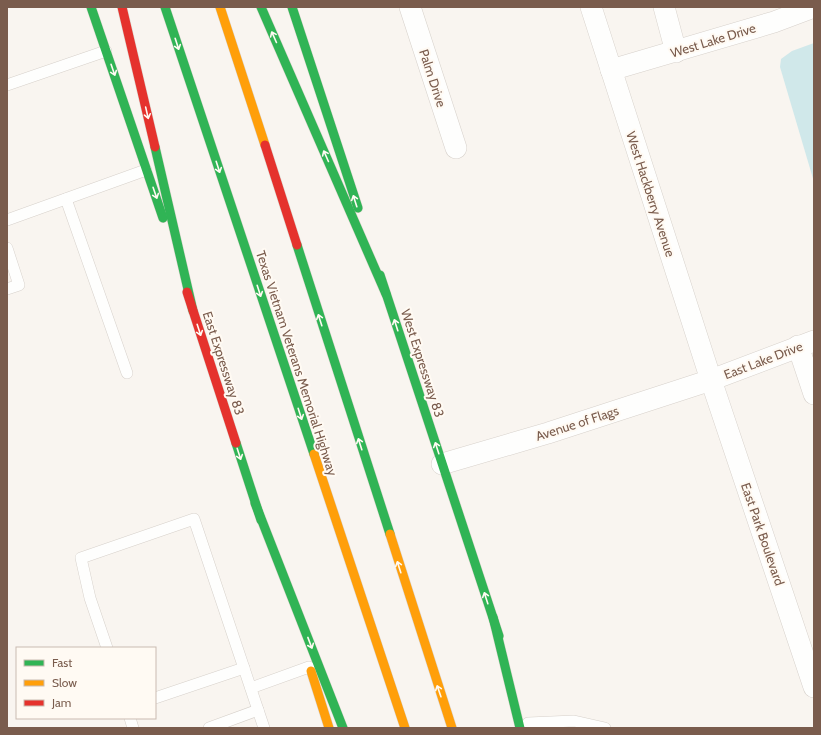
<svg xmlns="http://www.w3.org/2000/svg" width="821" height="735" viewBox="0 0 821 735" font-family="Cabin,sans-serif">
	<rect width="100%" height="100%" fill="#f9f5f0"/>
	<!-- water -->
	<polygon fill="#d0e8ea" points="814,43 814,182 780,67 781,59 792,51"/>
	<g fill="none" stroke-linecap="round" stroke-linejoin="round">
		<!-- lane casing -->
		<g stroke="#d7d1cb" stroke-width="12">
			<g id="lane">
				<polyline points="7,85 106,51"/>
				<polyline points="66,199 127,373"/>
				<polyline points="7,220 146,170"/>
				<polyline points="7,248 19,285 7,289"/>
				<polyline points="107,648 90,598 81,558 194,519 258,710 209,728"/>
				<polyline points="251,688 309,667"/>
				<polyline points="155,698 244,668"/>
				<polyline points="258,710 264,728"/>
				<polyline points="130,718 133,728"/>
				<polyline points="528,723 574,721 605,728"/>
			</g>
		</g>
		<!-- street casing -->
		<g stroke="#d7d1cb" stroke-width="22">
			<g id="street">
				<polyline points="410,7 456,148"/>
				<polyline points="591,7 711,380 814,687"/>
				<polyline points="664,7 676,52"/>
				<polyline points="611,70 774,22 814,7"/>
				<polyline points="798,346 814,394"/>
				<polyline points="442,464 548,433 711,380 814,341"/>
			</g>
		</g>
		<!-- fast casing -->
		<g stroke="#d9d2cb" stroke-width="10">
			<g id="fast">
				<polyline points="91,7 163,218"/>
				<polyline points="165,7 314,454"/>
				<polyline points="261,7 386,294"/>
				<polyline points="292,7 358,208"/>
				<polyline points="155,147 193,311"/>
				<polyline points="297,245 390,534"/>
				<polyline points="380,275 499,636"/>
				<polyline points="236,443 261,520"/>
				<polyline points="255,503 343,728"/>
				<polyline points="493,617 520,728"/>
			</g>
		</g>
		<!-- slow casing -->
		<g stroke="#d9d2cb" stroke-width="10">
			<g id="slow">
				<polyline points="220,7 265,145"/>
				<polyline points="314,454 405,728"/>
				<polyline points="390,534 452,728"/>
				<polyline points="311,671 329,728"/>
			</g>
		</g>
		<!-- jam casing -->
		<g stroke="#d9d2cb" stroke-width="10">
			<g id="jam">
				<polyline points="122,7 155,147"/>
				<polyline points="265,145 297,245"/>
				<polyline points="187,292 236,443"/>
			</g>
		</g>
		<!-- lane -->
		<use href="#lane" stroke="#fefefd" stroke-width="11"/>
		<!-- street -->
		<use href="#street" stroke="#fefefd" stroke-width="21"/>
		<!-- fast -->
		<use href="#fast" stroke="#30b455" stroke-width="9"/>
		<!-- slow -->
		<use href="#slow" stroke="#ff9f0a" stroke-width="9"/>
		<!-- jam -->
		<use href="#jam" stroke="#e5322d" stroke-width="9"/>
	</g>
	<!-- one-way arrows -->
	<defs><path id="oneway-shaft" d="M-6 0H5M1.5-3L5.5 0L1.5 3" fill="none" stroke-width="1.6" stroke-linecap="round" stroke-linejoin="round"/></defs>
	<g stroke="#fffaf3">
		<use href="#oneway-shaft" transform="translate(274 37) rotate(-114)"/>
		<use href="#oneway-shaft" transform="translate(177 44) rotate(72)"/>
		<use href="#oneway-shaft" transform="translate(113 70) rotate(71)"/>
		<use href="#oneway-shaft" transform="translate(147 113) rotate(77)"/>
		<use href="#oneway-shaft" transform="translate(326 156) rotate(-114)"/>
		<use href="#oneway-shaft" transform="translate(218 167) rotate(72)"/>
		<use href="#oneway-shaft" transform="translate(155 193) rotate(71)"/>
		<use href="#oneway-shaft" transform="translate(355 201) rotate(-108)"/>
		<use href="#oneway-shaft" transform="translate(259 291) rotate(72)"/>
		<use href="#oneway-shaft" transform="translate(320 320) rotate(-108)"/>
		<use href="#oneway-shaft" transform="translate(396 325) rotate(-108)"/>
		<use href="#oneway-shaft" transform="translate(199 330) rotate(72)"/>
		<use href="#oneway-shaft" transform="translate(300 414) rotate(72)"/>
		<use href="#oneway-shaft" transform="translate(360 444) rotate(-108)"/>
		<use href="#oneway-shaft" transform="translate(437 448) rotate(-108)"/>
		<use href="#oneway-shaft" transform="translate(239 454) rotate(72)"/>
		<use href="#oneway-shaft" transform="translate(399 567) rotate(-108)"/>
		<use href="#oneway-shaft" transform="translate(486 598) rotate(-108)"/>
		<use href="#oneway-shaft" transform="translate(310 643) rotate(69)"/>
		<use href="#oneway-shaft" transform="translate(439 691) rotate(-109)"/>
	</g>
	<g text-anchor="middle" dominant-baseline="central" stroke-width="4" stroke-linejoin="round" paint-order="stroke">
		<!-- street labels -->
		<g font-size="13" fill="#7a5c4d" stroke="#fffaf3">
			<text transform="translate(713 40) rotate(-17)">West Lake Drive</text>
			<text transform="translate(433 78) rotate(72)">Palm Drive</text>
			<text transform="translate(651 194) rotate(72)">West Hackberry Avenue</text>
			<text transform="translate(763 360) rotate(-21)">East Lake Drive</text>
			<text transform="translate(224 363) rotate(72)">East Expressway 83</text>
			<text transform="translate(297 363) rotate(72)">Texas Vietnam Veterans Memorial Highway</text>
			<text transform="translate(423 363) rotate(72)">West Expressway 83</text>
			<text transform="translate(577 423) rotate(-18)">Avenue of Flags</text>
			<text transform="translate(763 534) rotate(71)">East Park Boulevard</text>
		</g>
	</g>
	<!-- border -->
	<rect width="821" height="735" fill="none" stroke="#7a5c4d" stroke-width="16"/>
	<!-- legend -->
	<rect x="16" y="647" width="140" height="72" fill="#fffaf3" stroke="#cabbb1"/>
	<rect x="24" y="660" width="20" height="6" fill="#30b455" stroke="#cabbb1"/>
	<text x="52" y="667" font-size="12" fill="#7a5c4d">Fast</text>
	<rect x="24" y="680" width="20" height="6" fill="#ff9f0a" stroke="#cabbb1"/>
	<text x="52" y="687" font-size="12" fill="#7a5c4d">Slow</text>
	<rect x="24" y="700" width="20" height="6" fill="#e5322d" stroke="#cabbb1"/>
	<text x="52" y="707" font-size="12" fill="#7a5c4d">Jam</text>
</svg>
